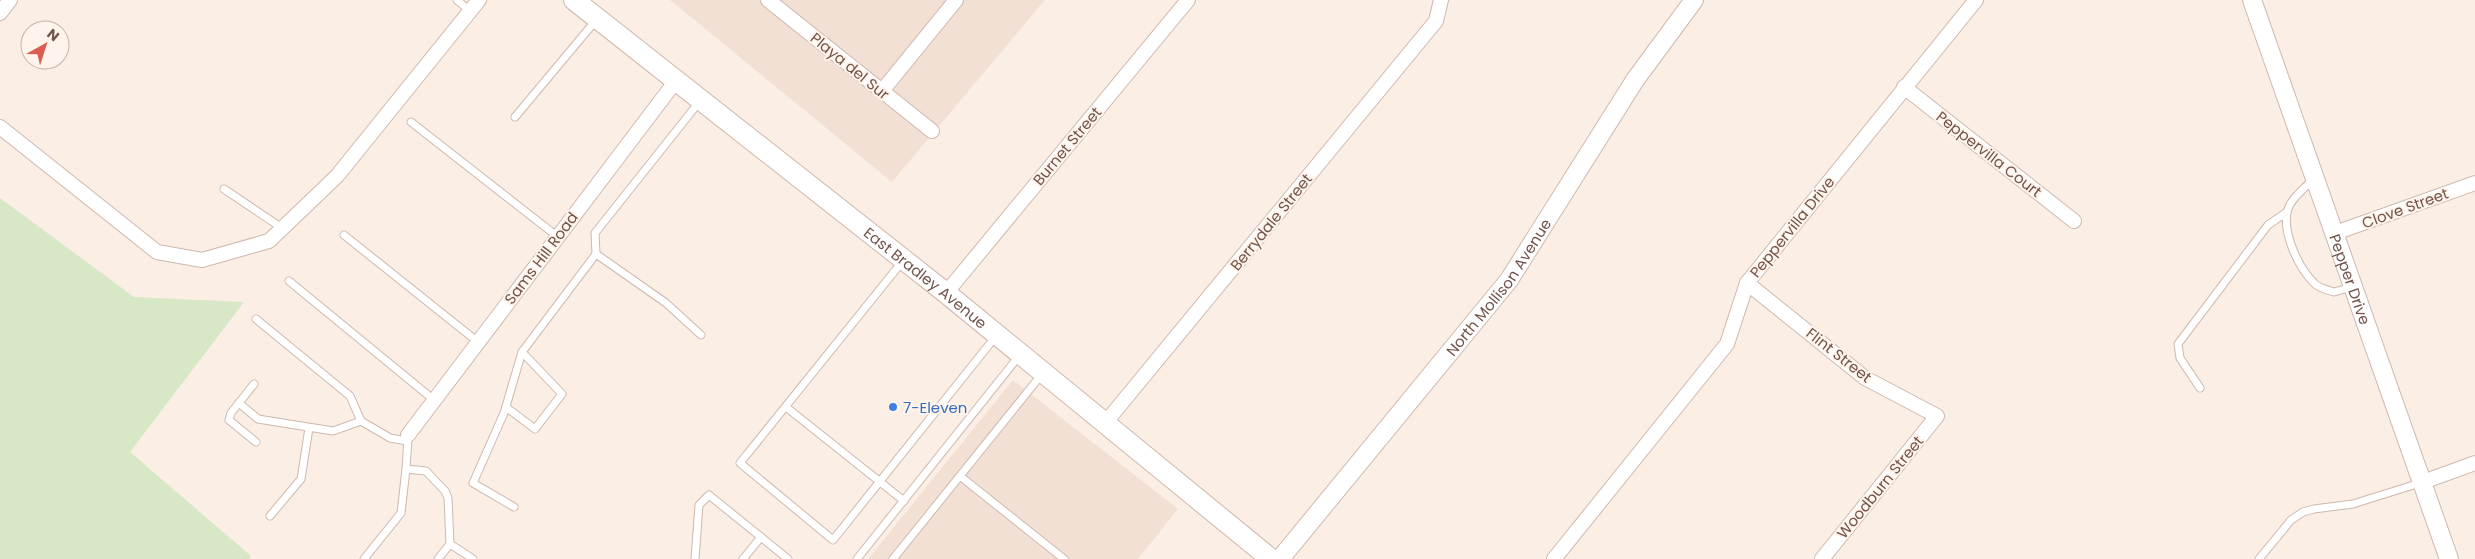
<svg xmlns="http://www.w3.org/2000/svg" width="2475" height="559" viewBox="0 0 2475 559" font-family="Poppins,sans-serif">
	<rect width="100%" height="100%" fill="#fbefe5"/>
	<!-- residential -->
	<g fill="#f2e0d4">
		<polygon points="670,0 1045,0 892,182"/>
		<polygon points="1013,380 1178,509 1138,559 868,559"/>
	</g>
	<!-- green -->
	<polygon fill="#d8e7c5" points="0,198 134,297 244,302 130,452 251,556 249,559 0,559"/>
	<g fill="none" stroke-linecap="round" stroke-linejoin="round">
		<!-- service casing -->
		<g stroke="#ceb8af" stroke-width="9">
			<g id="service">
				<polyline points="457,0 470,11"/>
				<polyline points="515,117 597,19"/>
				<polyline points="411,122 558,237"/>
				<path d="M2313 179C2305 188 2290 199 2287 212 2283 234 2298 267 2314 283 2318 288 2328 290 2334 292L2352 287"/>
				<polyline points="224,189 282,228"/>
				<polyline points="344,235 478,342"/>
				<polyline points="596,254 666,303 701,335"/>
				<polyline points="902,262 740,463 833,540 996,336"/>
				<polyline points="289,281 434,400"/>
				<polyline points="256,319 350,396 361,421 390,438 407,441"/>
				<polyline points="254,384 231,413 229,420 256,442"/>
				<polyline points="2200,388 2180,358 2178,344 2268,225 2287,212"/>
				<polyline points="239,403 258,419 333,431 361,421"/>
				<polyline points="506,407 535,429 562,394 522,352"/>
				<polyline points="786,407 904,501"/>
				<polyline points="408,438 406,469 426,471 445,491 448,498 450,544 438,559"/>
				<polyline points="960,476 1064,559"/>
				<polyline points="514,507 473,483 504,413 522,352 596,254 595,233 700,101"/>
				<polyline points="270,516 301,479 309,428"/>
				<polyline points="450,544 473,559"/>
				<polyline points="364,559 401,513 406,469"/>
				<polyline points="695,559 699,505 709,495 788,559"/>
				<polyline points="743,559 761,537"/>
				<polyline points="857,559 1019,356"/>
				<polyline points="893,559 1042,374"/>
				<polyline points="2259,559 2291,520 2303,512 2314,509 2353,504 2420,483"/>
			</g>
		</g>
		<!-- minor casing -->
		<g stroke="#ceb8af" stroke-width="16">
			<g id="minor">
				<polyline points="768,0 932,131"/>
				<polyline points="0,13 10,0"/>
				<polyline points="1904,87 2074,221"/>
				<polyline points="882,91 956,0"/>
				<polyline points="0,127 157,252 202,260 269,241 337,176 479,0"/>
				<polyline points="2335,233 2475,183"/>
				<polyline points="1747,283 1865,378 1937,416 1822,559"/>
				<polyline points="946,293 1188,0"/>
				<polyline points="1106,422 1436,21 1441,0"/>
				<polyline points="408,435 675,82"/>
				<polyline points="2420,483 2475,463"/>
				<polyline points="1554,559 1727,344 1747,283 1976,0"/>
			</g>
		</g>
		<!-- tertiary casing -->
		<g stroke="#ceb8af" stroke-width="20">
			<g id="tertiary">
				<path id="s1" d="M2252 0 2449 559"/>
				<path id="s2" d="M1280 559 1509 280 1635 80 1694 0"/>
			</g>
		</g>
		<!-- secondary casing -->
		<g stroke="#d0b7ad" stroke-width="22">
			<g id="secondary">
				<path id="s3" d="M574 0 946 293 1271 559"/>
			</g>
		</g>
		<!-- service -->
		<use href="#service" stroke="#fff" stroke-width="7"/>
		<!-- minor -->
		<use href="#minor" stroke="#fff" stroke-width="14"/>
		<!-- tertiary -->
		<use href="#tertiary" stroke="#fff" stroke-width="18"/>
		<!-- secondary -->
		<use href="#secondary" stroke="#fff" stroke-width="20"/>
	</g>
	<!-- markers -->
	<circle fill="#3f7fe0" stroke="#fef4eb" stroke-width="2" cx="893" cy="407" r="5"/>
	<g text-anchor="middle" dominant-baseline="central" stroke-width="4" stroke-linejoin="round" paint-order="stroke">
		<!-- street labels -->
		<g font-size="15" fill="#72544c" stroke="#fef4eb">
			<text transform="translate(850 66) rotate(39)">Playa del Sur</text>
			<text transform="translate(1067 146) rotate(-50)">Burnet Street</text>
			<text transform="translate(1989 154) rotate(38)">Peppervilla Court</text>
			<text transform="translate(2405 208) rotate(-20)">Clove Street</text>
			<text transform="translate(1271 222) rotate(-51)">Berrydale Street</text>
			<text transform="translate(1792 227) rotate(-51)">Peppervilla Drive</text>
			<text transform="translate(541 258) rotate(-53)">Sams Hill Road</text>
			<text stroke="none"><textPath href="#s3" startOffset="448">East Bradley Avenue</textPath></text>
			<text stroke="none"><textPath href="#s1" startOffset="296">Pepper Drive</textPath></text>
			<text stroke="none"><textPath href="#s2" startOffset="349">North Mollison Avenue</textPath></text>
			<text transform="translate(1839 355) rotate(38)">Flint Street</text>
			<text transform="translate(1880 487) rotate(-51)">Woodburn Street</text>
		</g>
		<!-- shop labels -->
		<g font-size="15" fill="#366cbe" stroke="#fef4eb" text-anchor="start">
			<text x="903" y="407">7-Eleven</text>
		</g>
	</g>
	<!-- north arrow -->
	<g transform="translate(45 45) rotate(39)"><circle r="24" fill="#fef4eb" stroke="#c6b4ab"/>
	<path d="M0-4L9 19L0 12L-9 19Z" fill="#dd5c52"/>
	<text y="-8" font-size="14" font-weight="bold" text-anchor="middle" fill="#72544c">N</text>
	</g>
</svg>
